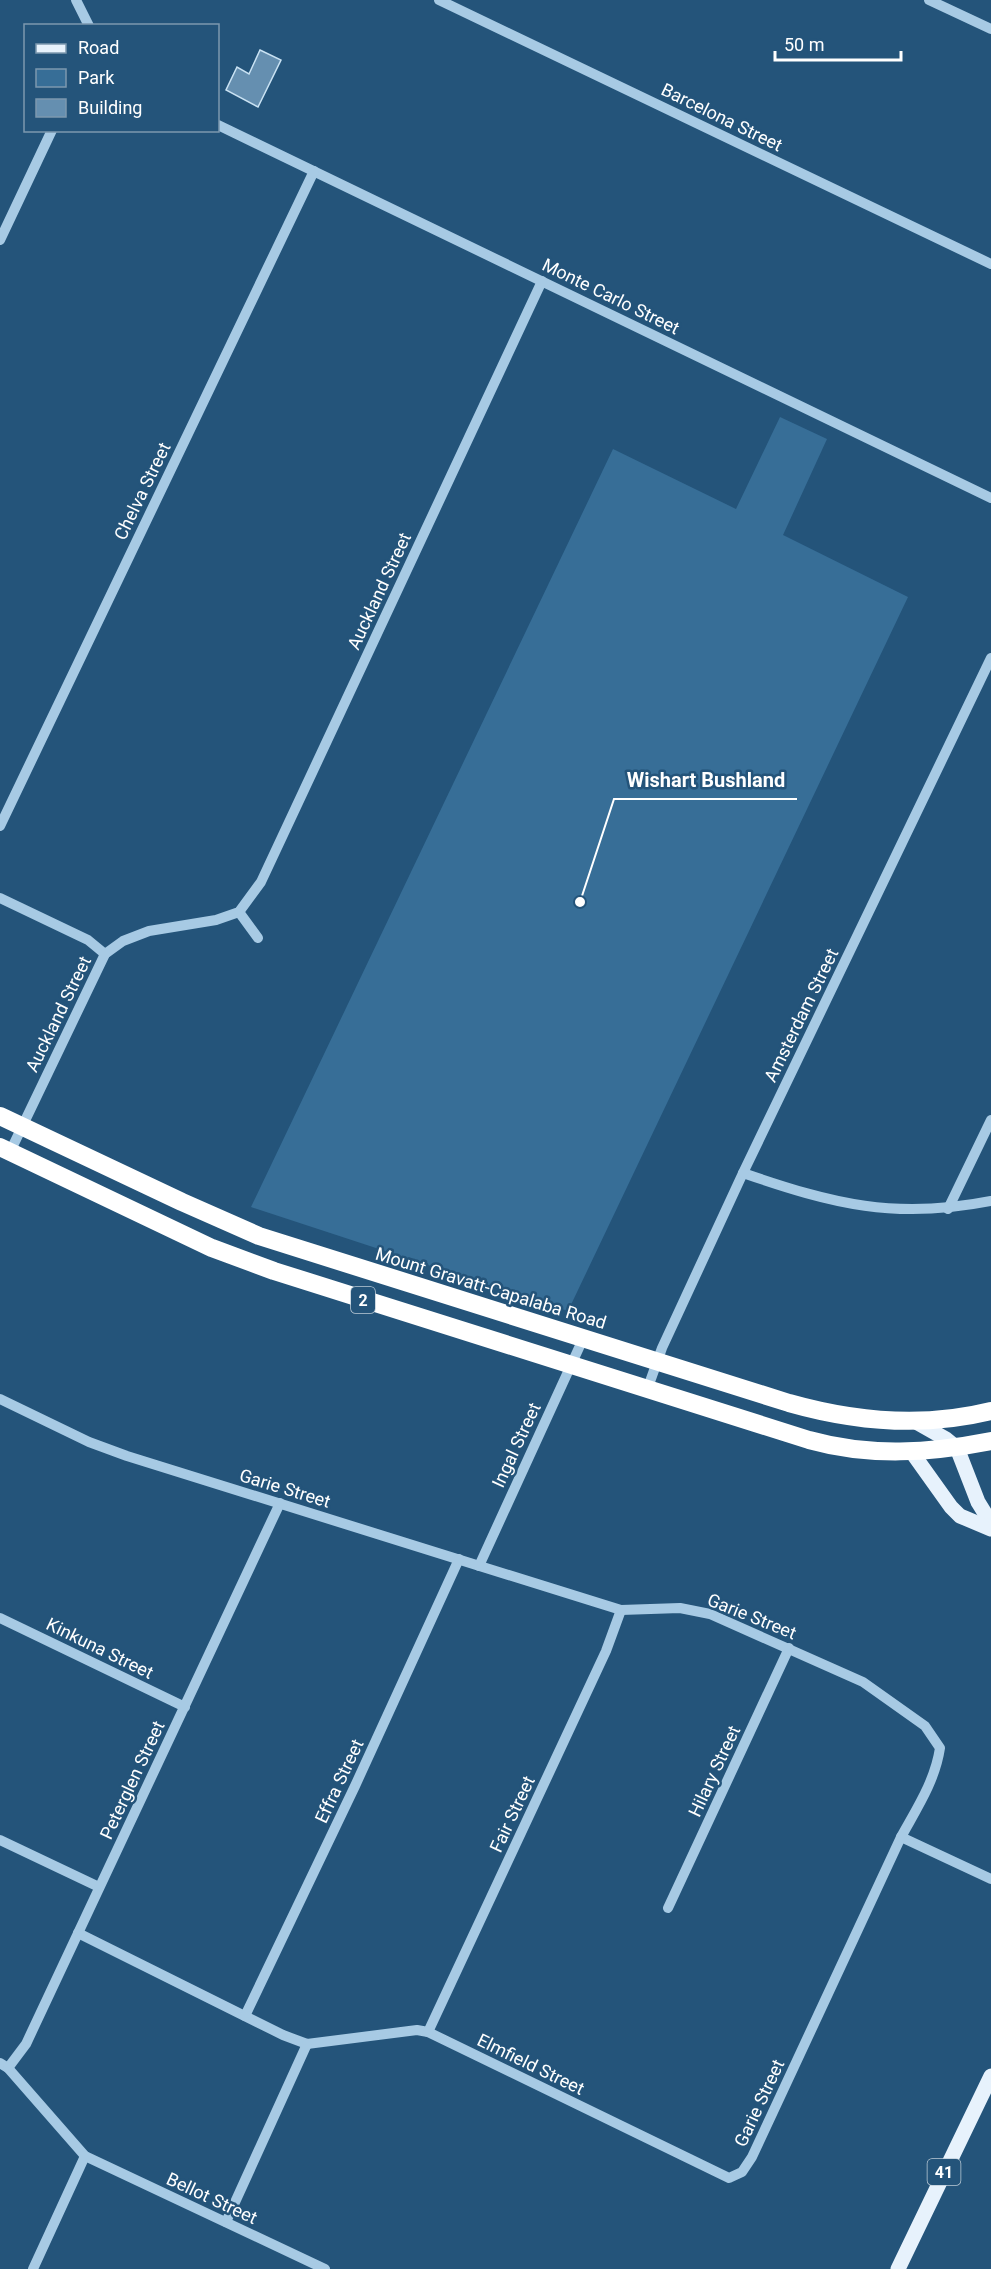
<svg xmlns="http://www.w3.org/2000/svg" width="991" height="2269" viewBox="0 0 991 2269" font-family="Roboto,sans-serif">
	<rect width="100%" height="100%" fill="#24547a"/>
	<!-- green -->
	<polygon fill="#376e97" points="780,417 827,439 783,535 908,597 568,1311 251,1207 613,449 736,509"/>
	<!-- building -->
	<polygon fill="#658fb0" stroke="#c9e2f3" stroke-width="1.5" points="260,50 281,60 258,107 226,90 237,67 249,74"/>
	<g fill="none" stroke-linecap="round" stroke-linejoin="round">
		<!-- minor -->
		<g stroke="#a7cae4" stroke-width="10">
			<polyline points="76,0 89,26"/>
			<polyline points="439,0 991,264"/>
			<polyline points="929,0 991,29"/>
			<polyline points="218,125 991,498"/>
			<polyline points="0,240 52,130"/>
			<polyline points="0,826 314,171"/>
			<polyline points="0,898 88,940 105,954"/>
			<polyline points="239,912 258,938"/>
			<polyline points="10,1152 105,954 123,941 149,931 216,920 239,912 261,882 542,281"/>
			<path d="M743 1173C833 1204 895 1220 991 1201"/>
			<polyline points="948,1209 991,1120"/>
			<polyline points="647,1390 662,1348 743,1173 991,658"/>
			<path d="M0 1399 89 1442 127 1456 621 1610 680 1608 710 1614 863 1682 925 1726 940 1748C935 1781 917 1808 901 1837L752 2157 742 2172 729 2178 428 2032 417 2030 307 2044 283 2035 78 1933"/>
			<polyline points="479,1566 583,1339"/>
			<polyline points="0,1618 185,1707"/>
			<polyline points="901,1837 991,1879"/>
			<polyline points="0,1840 99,1887"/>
			<polyline points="668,1908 789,1648"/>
			<polyline points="245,2016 355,1786 459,1559"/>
			<polyline points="428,2032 606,1651 621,1610"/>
			<polyline points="0,2063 8,2068 85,2156 325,2269"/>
			<polyline points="8,2068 26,2044 280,1503"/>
			<polyline points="226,2222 307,2044"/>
			<polyline points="33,2269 85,2156"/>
		</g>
		<!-- major -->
		<g stroke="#e7f2fc" stroke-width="15">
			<polyline points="916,1422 946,1439 957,1448 978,1502 991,1523"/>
			<polyline points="911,1451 951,1507 960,1516 991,1529"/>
			<polyline points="898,2269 991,2076"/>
		</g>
		<!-- highway -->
		<g stroke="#fff" stroke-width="18">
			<path d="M0 1116 182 1202 259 1236 789 1403C856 1422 923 1428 991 1411"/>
			<path d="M0 1147 212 1248 274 1271 809 1440C870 1457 930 1453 991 1441"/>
		</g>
	</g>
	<g text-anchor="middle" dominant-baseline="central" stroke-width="5" stroke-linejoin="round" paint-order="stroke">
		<!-- shield labels -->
		<g fill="#24547a" stroke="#bdccd7" stroke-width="1.5">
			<rect x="351" y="1287" width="24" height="26" rx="4.5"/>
			<rect x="927.5" y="2159" width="33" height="26" rx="4.5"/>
		</g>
		<g font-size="16" font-weight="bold" fill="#fff">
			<text x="363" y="1300">2</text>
			<text x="944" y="2172">41</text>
		</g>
		<!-- street labels -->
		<g font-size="18" fill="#fff" stroke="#24547a">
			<text transform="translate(722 117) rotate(26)">Barcelona Street</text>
			<text transform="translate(611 296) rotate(26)">Monte Carlo Street</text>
			<text transform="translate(142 491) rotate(-64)">Chelva Street</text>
			<text transform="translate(379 591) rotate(-65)">Auckland Street</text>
			<text transform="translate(58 1014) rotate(-64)">Auckland Street</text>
			<text transform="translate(801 1015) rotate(-64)">Amsterdam Street</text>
			<text transform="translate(491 1288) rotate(17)">Mount Gravatt-Capalaba Road</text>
			<text transform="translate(516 1445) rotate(-65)">Ingal Street</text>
			<text transform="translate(285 1488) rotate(17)">Garie Street</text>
			<text transform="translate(752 1616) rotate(22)">Garie Street</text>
			<text transform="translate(100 1648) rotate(26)">Kinkuna Street</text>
			<text transform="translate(714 1771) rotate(-65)">Hilary Street</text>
			<text transform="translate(132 1780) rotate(-65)">Peterglen Street</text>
			<text transform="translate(339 1781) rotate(-65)">Effra Street</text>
			<text transform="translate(512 1814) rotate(-65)">Fair Street</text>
			<text transform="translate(531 2064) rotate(26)">Elmfield Street</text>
			<text transform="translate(759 2103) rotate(-65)">Garie Street</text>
			<text transform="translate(212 2198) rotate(25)">Bellot Street</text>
		</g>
	</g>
	<!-- callouts -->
	<path fill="none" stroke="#fff" stroke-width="2" d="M580 902L614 799H797"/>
	<circle fill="#fff" stroke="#24547a" stroke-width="2" cx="580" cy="902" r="6"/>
	<g font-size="20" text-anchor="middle" font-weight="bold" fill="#fff" stroke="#24547a" stroke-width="5" stroke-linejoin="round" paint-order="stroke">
		<text x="706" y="787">Wishart Bushland</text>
	</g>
	<!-- legend -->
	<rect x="24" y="24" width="195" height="108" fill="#24547a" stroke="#7c98af" stroke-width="1.5"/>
	<rect x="36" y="44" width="30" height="9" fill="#e7f2fc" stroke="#7c98af" stroke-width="1.5"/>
	<text x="78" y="54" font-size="18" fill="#ffffff">Road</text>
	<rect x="36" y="69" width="30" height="18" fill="#376e97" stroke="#7c98af" stroke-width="1.5"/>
	<text x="78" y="84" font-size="18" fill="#ffffff">Park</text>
	<rect x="36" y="99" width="30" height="18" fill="#658fb0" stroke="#7c98af" stroke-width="1.5"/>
	<text x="78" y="114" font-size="18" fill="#ffffff">Building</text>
	<!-- scale -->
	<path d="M775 51v9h126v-9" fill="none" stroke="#ffffff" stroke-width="3"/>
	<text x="784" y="51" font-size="18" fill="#ffffff" stroke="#24547a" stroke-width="4.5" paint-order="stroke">50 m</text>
</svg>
